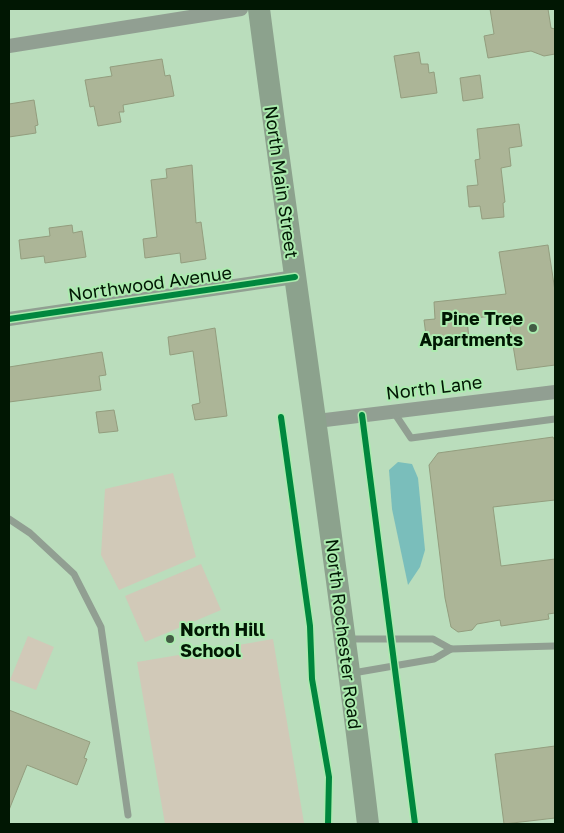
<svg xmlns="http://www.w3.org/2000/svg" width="564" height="833" viewBox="0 0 564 833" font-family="'Golos Text',sans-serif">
	<rect width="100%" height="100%" fill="#baddbc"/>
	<!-- green -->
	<g fill="#d1c9b8">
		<polygon points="173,473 196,557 119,590 101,555 105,489"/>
		<polygon points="201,564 221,610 145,642 125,596"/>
		<polygon points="28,636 54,647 36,690 10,680"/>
		<polygon points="273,639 304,823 165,824 137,662"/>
	</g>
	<!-- water -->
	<polygon fill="#7abebb" points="398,462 412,464 418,478 425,550 420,567 408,585 392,509 389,470"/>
	<!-- building -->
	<g fill="#acb597" stroke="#939d7e">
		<polygon points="490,9 548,9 551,28 555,29 555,54 544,56 531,51 488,58 484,36 494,34"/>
		<polygon points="419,52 421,64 428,64 429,73 434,72 437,93 401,98 394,56"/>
		<polygon points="162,59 165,76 170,75 174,96 123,105 124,112 119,112 121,122 98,126 94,106 90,107 85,80 112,76 110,67"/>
		<polygon points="480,75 483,98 463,101 460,78"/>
		<polygon points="34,100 38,125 35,126 36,133 9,137 9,104"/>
		<polygon points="519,124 522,146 509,148 511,166 501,168 505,202 503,203 504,217 482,219 480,206 469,207 467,186 478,185 475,160 480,159 477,129"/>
		<polygon points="192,165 196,223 201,222 206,259 181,263 180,253 145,258 143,239 157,237 151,180 167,178 166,169"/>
		<polygon points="72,225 73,233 82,231 86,257 45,263 44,256 21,259 19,240 50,236 49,228"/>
		<polygon points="548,245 555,291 555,365 517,370 508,314 467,319 469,339 427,343 424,320 435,319 434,302 506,294 499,252"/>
		<polygon points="215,328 227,416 195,420 192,405 200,403 193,351 170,355 168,337"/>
		<polygon points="102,352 106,375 99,376 101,390 9,402 9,367"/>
		<polygon points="114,410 118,431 99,433 96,412"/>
		<polygon points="553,437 555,441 555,500 493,507 501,566 555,559 555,613 548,614 549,619 501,626 500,620 477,624 472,630 458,632 451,627 445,598 429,465 438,453"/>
		<polygon points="9,710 90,742 84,758 87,759 77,785 27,765 9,810"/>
		<polygon points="555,746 555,818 504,824 495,754"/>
	</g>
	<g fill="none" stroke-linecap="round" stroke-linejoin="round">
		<!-- lane -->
		<g stroke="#919f92" stroke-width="7">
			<polyline points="393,411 411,438 555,419"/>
			<polyline points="9,519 30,533 74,574 101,627 128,815"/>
			<polyline points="348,639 433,639 451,649 555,646"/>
			<polyline points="353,673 434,659 451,649"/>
		</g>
		<!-- street -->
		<g stroke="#919f92" stroke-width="14">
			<polyline points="9,46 241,9"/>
			<polyline points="9,319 295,277"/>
			<polyline points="317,421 555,392"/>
		</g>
		<!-- primary -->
		<path stroke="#8ca28d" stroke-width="22" d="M259 9C294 281 336 552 368 824"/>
		<!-- cycleway casing -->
		<g stroke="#acebaf" stroke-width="9">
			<g id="cycleway">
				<polyline points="9,319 295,277"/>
				<polyline points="362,415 415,824"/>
				<polyline points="281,417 310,626 312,679 329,777 328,824"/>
			</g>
		</g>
		<!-- cycleway -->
		<use href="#cycleway" stroke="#00873e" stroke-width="6"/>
	</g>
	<!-- markers -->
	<g fill="#425c44" stroke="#acebaf" stroke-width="2">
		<circle cx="533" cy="328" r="5"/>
		<circle cx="170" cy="639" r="5"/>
	</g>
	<g text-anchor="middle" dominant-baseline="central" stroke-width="4" stroke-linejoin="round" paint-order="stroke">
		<!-- street labels -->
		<g font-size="18" fill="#011703" stroke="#acebaf">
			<text transform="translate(282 182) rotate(82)">North Main Street</text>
			<text transform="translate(150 283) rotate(-8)">Northwood Avenue</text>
			<text transform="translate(434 387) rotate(-7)">North Lane</text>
			<text transform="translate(344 634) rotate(83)">North Rochester Road</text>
		</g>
		<!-- poi labels -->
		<g font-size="18" font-weight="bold" fill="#011703" stroke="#acebaf" text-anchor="end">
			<text x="523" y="318">Pine Tree<tspan x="523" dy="21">Apartments</tspan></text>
			<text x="180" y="629" text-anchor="start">North Hill<tspan x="180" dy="21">School</tspan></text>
		</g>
	</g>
	<!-- border -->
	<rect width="564" height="833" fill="none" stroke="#011703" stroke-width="20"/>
</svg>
